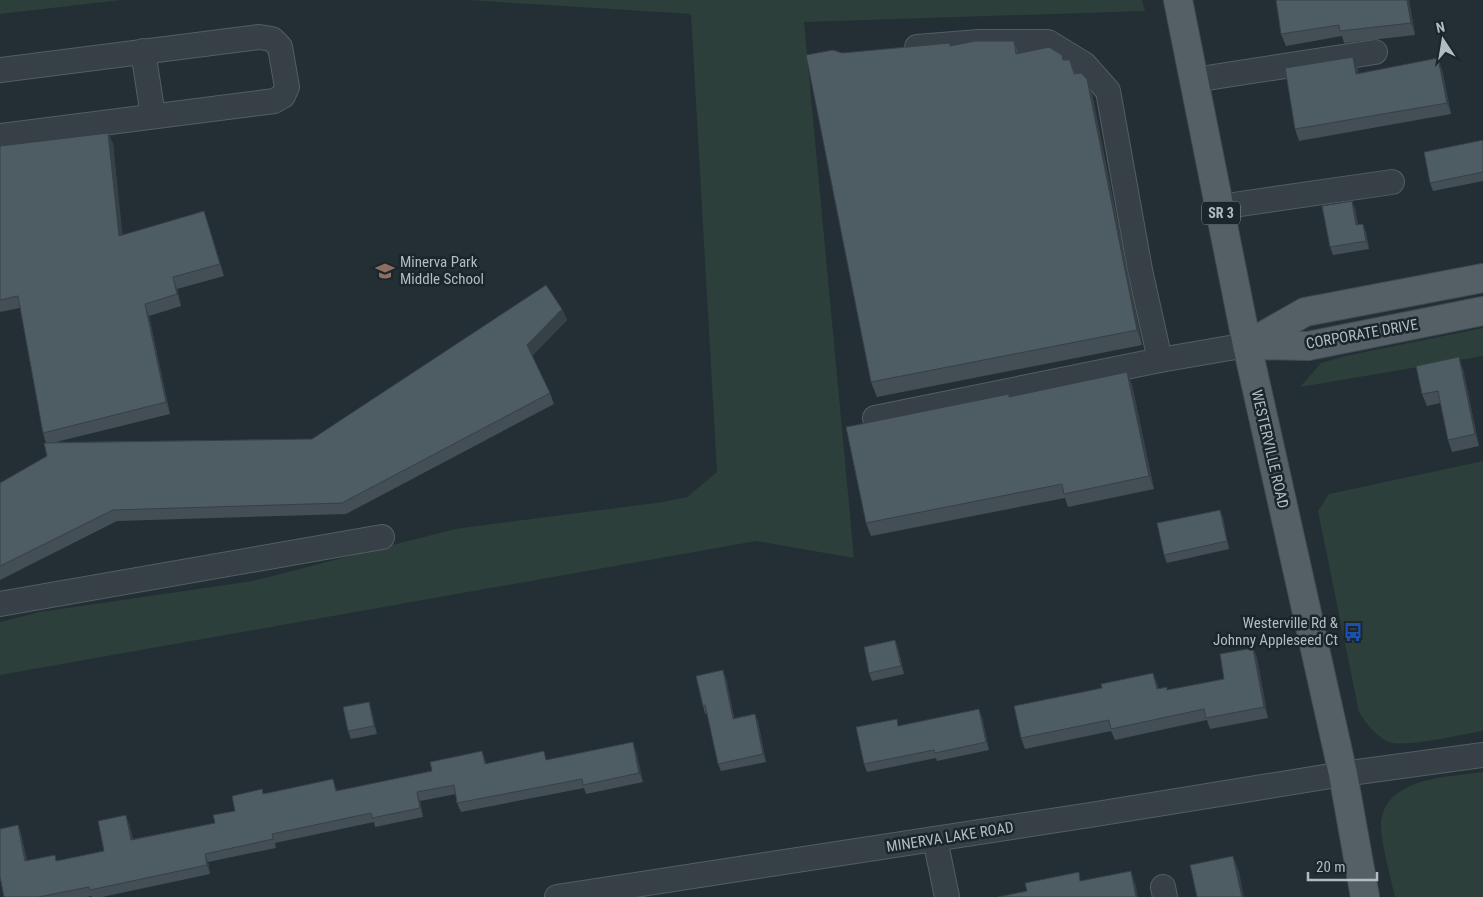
<svg xmlns="http://www.w3.org/2000/svg" width="1483" height="897" viewBox="0 0 1483 897" font-family="'Roboto Condensed',sans-serif">
	<rect width="100%" height="100%" fill="#232f35"/>
	<!-- green -->
	<g fill="#2c3f3a">
		<polygon points="0,0 121,0 0,14"/>
		<polygon points="468,0 1142,0 1145,11 804,22 854,558 756,541 0,675 0,622 40,612 253,581 455,529 663,502 687,497 717,472 691,14"/>
		<polygon points="1483,328 1483,356 1300,387 1321,363 1345,356"/>
		<path d="M1483 461V731C1463 734 1406 748 1389 742 1375 736 1366 723 1359 712L1318 511 1329 494Z"/>
		<path d="M1483 772V897H1395C1391 879 1381 842 1381 826 1382 777 1449 777 1483 772Z"/>
	</g>
	<g fill="none" stroke-linecap="round" stroke-linejoin="round">
		<!-- minor casing -->
		<g stroke="#535e63" stroke-width="26">
			<g id="minor">
				<polyline points="917,47 979,42 1048,42 1084,64 1108,91 1140,270 1160,360"/>
				<polyline points="143,51 153,116"/>
				<polyline points="0,70 259,37 272,39 280,47 287,87 283,96 274,101 0,136"/>
				<polyline points="1194,80 1375,52"/>
				<polyline points="1220,207 1392,182"/>
				<polyline points="875,418 1160,360 1247,345"/>
				<polyline points="0,604 382,537"/>
				<polyline points="935,839 947,897"/>
				<polyline points="1163,887 1165,897"/>
				<polyline points="557,897 1090,815 1343,774 1483,755"/>
			</g>
		</g>
		<!-- major casing -->
		<g stroke="#424c52" stroke-width="30">
			<g id="major">
				<polyline points="1178,0 1247,345 1343,774 1365,897"/>
				<polyline points="1247,345 1305,312 1483,278"/>
				<polyline points="1248,345 1308,346 1483,311"/>
			</g>
		</g>
		<!-- minor -->
		<use href="#minor" stroke="#364046" stroke-width="24"/>
		<!-- major -->
		<use href="#major" stroke="#546066" stroke-width="28"/>
	</g>
	<!-- wall -->
	<g fill="#434f55">
		<polygon points="1276,0 1409,0 1415,35 1344,43 1342,36 1286,46 1281,34"/>
		<polygon points="1014,41 1018,53 1064,60 1070,60 1075,74 1092,94 1142,345 877,397 871,382 842,53 951,46"/>
		<polygon points="1358,69 1358,74 1442,70 1451,114 1299,141 1295,129"/>
		<polygon points="108,133 113,144 122,235 208,223 224,276 177,289 181,306 149,316 170,414 56,442 312,439 562,309 567,320 532,356 550,393 554,404 346,514 117,521 0,580 0,483 47,456 46,443 43,433 20,308 0,312 0,146"/>
		<polygon points="1483,140 1483,181 1433,191 1430,183"/>
		<polygon points="1355,208 1358,225 1366,232 1369,249 1333,255 1330,247"/>
		<polygon points="1463,369 1479,446 1452,452 1448,440 1440,403 1427,406 1422,394"/>
		<polygon points="1127,372 1132,385 1154,489 1068,507 1065,498 871,536 866,523 1010,397"/>
		<polygon points="1220,510 1223,518 1229,549 1167,563 1164,555"/>
		<polygon points="898,648 904,674 872,681 869,673"/>
		<polygon points="1253,648 1257,658 1268,718 1210,729 1207,720 1115,740 1111,731 1025,749 1021,738 1102,688 1157,683 1158,688 1168,690 1224,679"/>
		<polygon points="726,678 734,718 755,714 758,722 766,762 721,771 718,764 707,713 705,714 703,706"/>
		<polygon points="369,702 371,709 377,734 351,739 348,731"/>
		<polygon points="982,717 989,750 937,761 936,758 867,772 864,764 899,726"/>
		<polygon points="482,751 486,763 547,760 636,751 643,782 586,794 584,788 461,812 457,803 456,794 420,801 423,817 375,827 374,822 275,843 276,848 208,862 210,874 102,897 92,897 92,896 86,897 4,897 18,825 21,834 27,861 57,861 104,851 129,824 133,839 215,823 235,811 262,789 264,794 336,788 337,791 432,771"/>
	</g>
	<!-- shaded-wall -->
	<g fill="#374045">
		<polygon points="1407,0 1409,0 1415,35 1411,23"/>
		<polygon points="1353,57 1358,69 1360,86 1356,74"/>
		<polygon points="1438,58 1442,70 1451,114 1447,103"/>
		<polygon points="1087,79 1092,94 1142,345 1137,330"/>
		<polygon points="108,133 113,144 124,248 119,236"/>
		<polygon points="1352,201 1355,208 1359,233 1356,225"/>
		<polygon points="204,211 208,223 224,276 220,264"/>
		<polygon points="1363,224 1366,232 1369,249 1366,241"/>
		<polygon points="173,277 177,289 181,306 177,294"/>
		<polygon points="145,304 149,316 170,414 166,402"/>
		<polygon points="562,309 567,320 531,357 527,345"/>
		<polygon points="1459,357 1463,369 1479,446 1475,434"/>
		<polygon points="1127,372 1132,385 1154,489 1149,476"/>
		<polygon points="1220,510 1223,518 1229,549 1227,541"/>
		<polygon points="895,640 898,648 904,674 901,666"/>
		<polygon points="1253,648 1257,658 1268,718 1264,707"/>
		<polygon points="723,670 726,678 736,726 733,719"/>
		<polygon points="1153,673 1157,683 1161,699 1157,689"/>
		<polygon points="369,702 371,709 377,734 374,726"/>
		<polygon points="979,709 982,717 989,750 986,742"/>
		<polygon points="755,714 758,722 766,762 763,754"/>
		<polygon points="633,742 636,751 643,782 639,773"/>
		<polygon points="417,792 420,801 423,817 420,808"/>
		<polygon points="126,815 129,824 135,849 131,840"/>
		<polygon points="18,825 21,834 28,870 25,861"/>
		<polygon points="205,854 208,862 210,874 207,865"/>
		<polygon points="1233,856 1239,871 1244,897 1242,897"/>
		<polygon points="1131,871 1136,886 1138,897 1136,897"/>
	</g>
	<!-- building -->
	<g fill="#4e5c63" stroke="#374045">
		<polygon points="1276,0 1407,0 1411,23 1340,31 1339,25 1281,34"/>
		<polygon points="975,41 1014,41 1016,54 1049,47 1062,55 1063,60 1070,60 1074,74 1081,73 1087,79 1137,330 871,382 806,55 833,50 842,53 950,43 950,46"/>
		<polygon points="1353,57 1356,74 1438,58 1447,103 1295,129 1285,68"/>
		<polygon points="108,133 119,236 204,211 220,264 173,277 177,294 145,304 166,402 43,433 18,296 0,300 0,146"/>
		<polygon points="1483,140 1483,172 1430,183 1424,152"/>
		<polygon points="1352,201 1356,225 1363,224 1366,241 1330,247 1322,206"/>
		<polygon points="546,285 562,309 527,345 550,393 342,503 113,510 0,566 0,483 47,456 44,443 312,439"/>
		<polygon points="1459,357 1475,434 1448,440 1438,391 1422,394 1416,366"/>
		<polygon points="1127,372 1149,476 1064,494 1062,484 866,523 846,427 1009,394 1009,397"/>
		<polygon points="1220,510 1227,541 1164,555 1157,523"/>
		<polygon points="895,640 901,666 869,673 864,647"/>
		<polygon points="1253,648 1264,707 1206,718 1204,709 1111,729 1109,720 1021,738 1014,706 1102,688 1101,684 1153,673 1157,689 1167,687 1167,690 1224,679 1220,654"/>
		<polygon points="723,670 733,719 755,714 763,754 718,764 705,705 703,706 696,676"/>
		<polygon points="369,702 374,726 348,731 343,707"/>
		<polygon points="979,709 986,742 935,753 934,750 864,764 856,727 897,719 898,726"/>
		<polygon points="633,742 639,773 583,785 582,779 457,803 454,785 417,792 420,808 372,818 371,813 272,834 273,839 205,854 207,865 90,890 89,887 38,897 4,897 0,877 0,829 18,825 25,861 55,855 56,861 104,851 98,821 126,815 131,840 215,823 213,815 235,811 232,796 262,789 263,794 333,779 336,791 432,771 430,762 482,751 485,764 544,751 546,760"/>
		<polygon points="1233,856 1242,897 1197,897 1190,865"/>
		<polygon points="1131,871 1136,897 998,897 1027,891 1025,883 1079,872 1080,881"/>
	</g>
	<!-- icons -->
	<defs>
		<g id="school-bare" transform="scale(1.5)"><path d="M0-5L7-2L0 1L-7-2ZM-4 1L0 2.5L4 1V4Q0 6-4 4Z" fill="#8d6e63" stroke="#1b252a" stroke-width="2.5" paint-order="stroke"/></g>
		<g id="bus-bare" transform="scale(1.5)"><path d="M-5-6H5V4H4V6H2V4H-2V6H-4V4H-5ZM-3.5-4V0h7V-4ZM-3.5 1.2v1.5H-2V1.2ZM2 1.2v1.5H3.5V1.2Z" fill="#1a4fb4" stroke="#1b252a" stroke-width="2.5" paint-order="stroke"/></g>
	</defs>
	<g fill-rule="evenodd">
		<use href="#school-bare" x="385" y="271"/>
		<use href="#bus-bare" x="1353" y="632"/>
	</g>
	<g text-anchor="middle" dominant-baseline="central" stroke-width="5" stroke-linejoin="round" paint-order="stroke">
		<!-- shield labels -->
		<rect fill="#1b252a" stroke="#838f94" stroke-width="1" x="1202" y="201.5" width="38" height="23" rx="4"/>
		<g font-size="14" font-weight="bold" fill="#b0bcc2">
			<text x="1221" y="213">SR 3</text>
		</g>
		<!-- poi labels -->
		<g font-size="15" fill="#b0bcc2" stroke="#1b252a" text-anchor="start">
			<text x="400" y="262">Minerva Park<tspan x="400" dy="17">Middle School</tspan></text>
			<text x="1338" y="623" text-anchor="end">Westerville Rd &amp;<tspan x="1338" dy="17">Johnny Appleseed Ct</tspan></text>
		</g>
		<!-- street labels -->
		<g font-size="15" fill="#b0bcc2" stroke="#1b252a">
			<text transform="translate(1362 334) rotate(-10)">CORPORATE DRIVE</text>
			<text transform="translate(1270 449) rotate(77)">WESTERVILLE ROAD</text>
			<text transform="translate(950 837) rotate(-9)">MINERVA LAKE ROAD</text>
		</g>
	</g>
	<!-- north arrow -->
	<g transform="translate(1443 40) rotate(348)" stroke="#1b252a" stroke-width="4" paint-order="stroke">
	<path d="M0-4L9 19L0 12L-9 19Z" fill="#b0bcc2"/>
	<text y="-8" font-size="14" font-weight="bold" text-anchor="middle" fill="#b0bcc2">N</text>
	</g>
	<!-- scale -->
	<path d="M1308 872v8h69v-8" fill="none" stroke="#b0bcc2" stroke-width="2.5"/>
	<text x="1316" y="872" font-size="15" fill="#b0bcc2" stroke="#1b252a" stroke-width="4" paint-order="stroke">20 m</text>
</svg>
